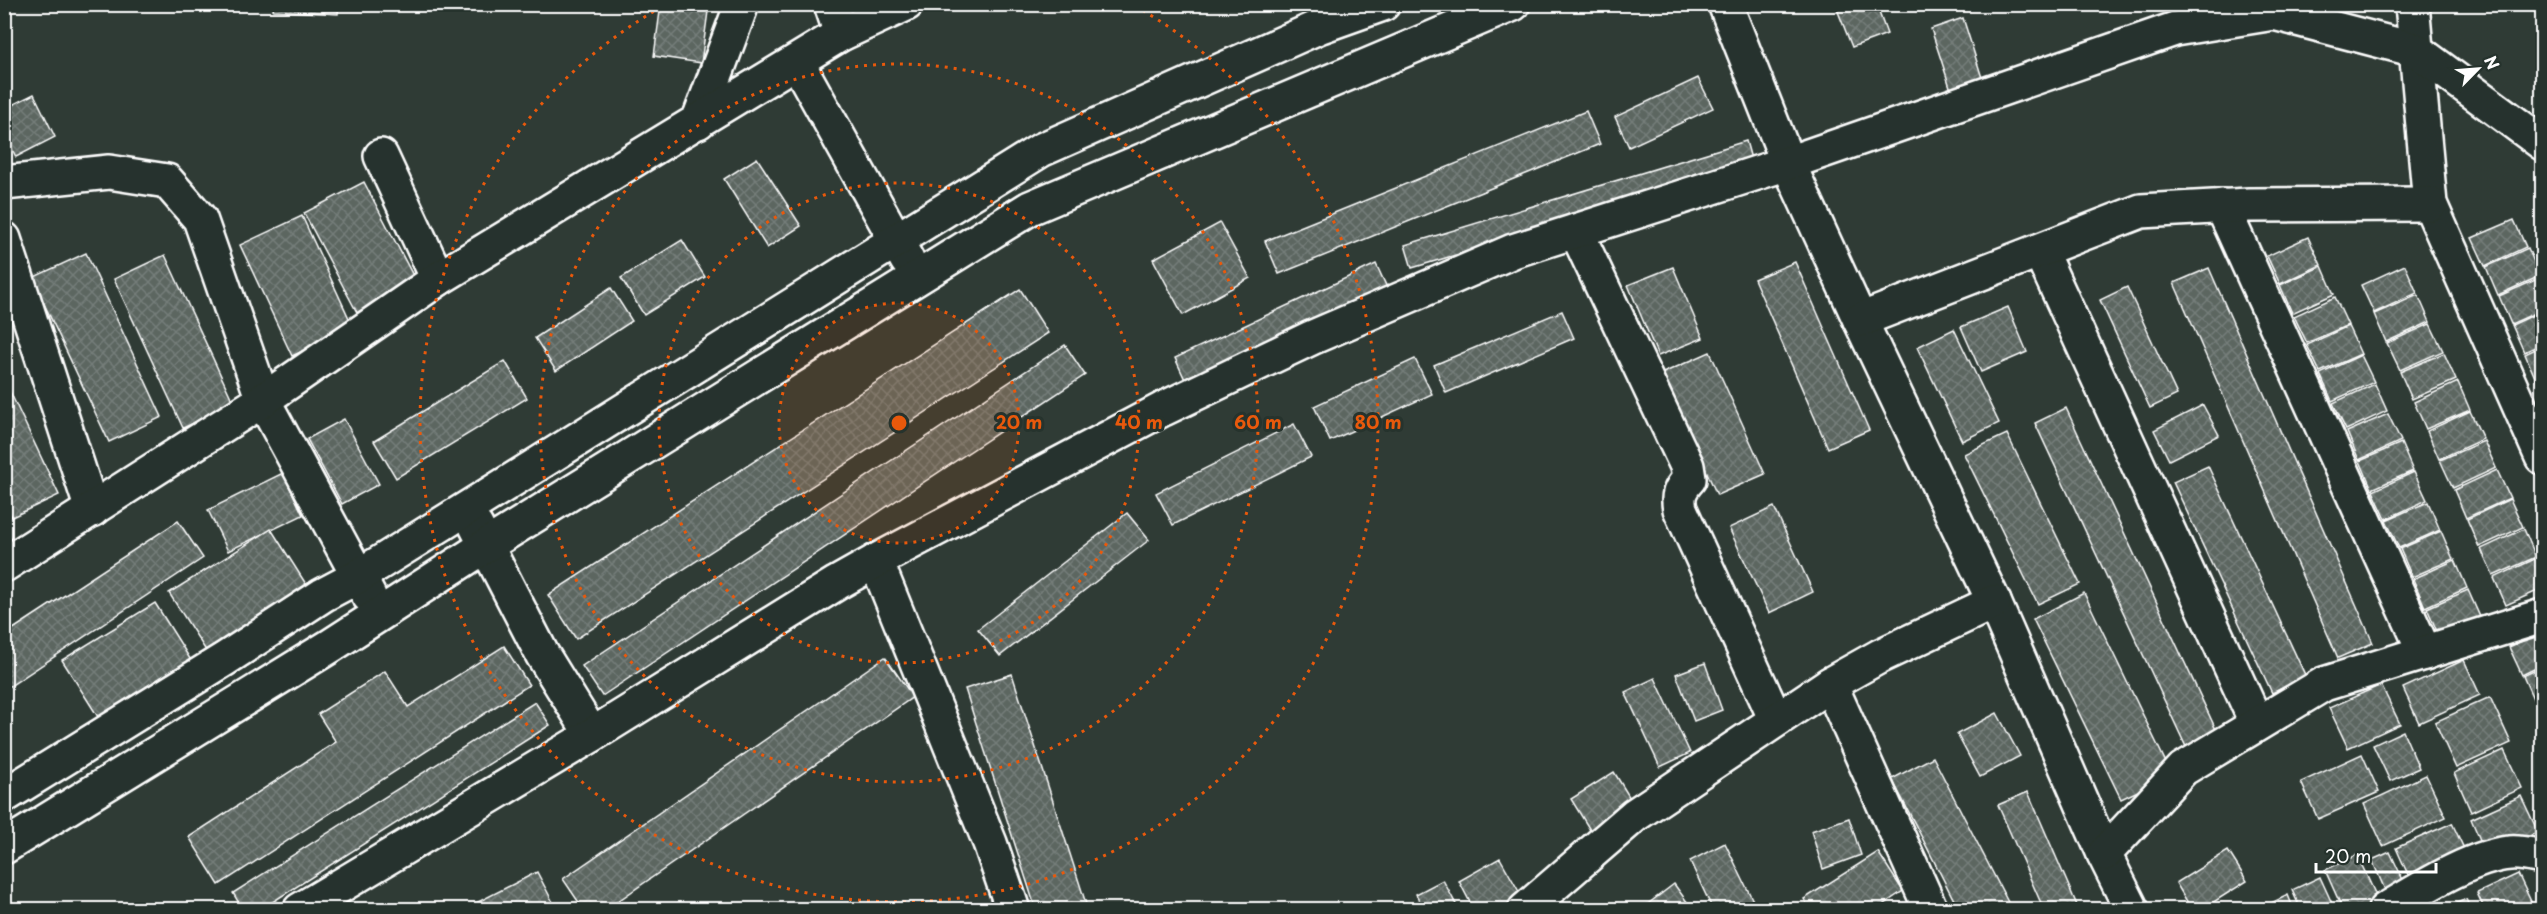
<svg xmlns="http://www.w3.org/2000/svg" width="2547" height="914" viewBox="0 0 2547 914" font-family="'Playpen Sans',sans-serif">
	<defs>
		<pattern id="building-cross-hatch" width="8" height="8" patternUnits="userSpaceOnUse" patternTransform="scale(1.5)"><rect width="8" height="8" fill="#5b6661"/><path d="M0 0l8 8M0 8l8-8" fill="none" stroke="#747d79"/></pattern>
	</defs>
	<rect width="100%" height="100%" fill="#2f3b35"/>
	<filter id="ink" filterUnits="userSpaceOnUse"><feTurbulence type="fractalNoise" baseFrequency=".0167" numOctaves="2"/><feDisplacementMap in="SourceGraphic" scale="12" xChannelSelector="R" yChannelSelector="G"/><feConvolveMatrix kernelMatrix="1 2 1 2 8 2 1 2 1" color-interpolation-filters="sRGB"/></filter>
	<g filter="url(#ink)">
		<!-- building -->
		<g fill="url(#building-cross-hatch)" stroke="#fff" stroke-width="1.5">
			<polygon points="274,4 339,4 338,14 273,10"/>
			<polygon points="661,4 709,4 701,63 654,56"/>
			<polygon points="1835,4 1876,4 1887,34 1852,47"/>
			<polygon points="1963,18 1983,81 1951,90 1931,29"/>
			<polygon points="1698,78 1713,108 1629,147 1615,117"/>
			<polygon points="34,94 55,137 16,157 4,133 4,109"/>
			<polygon points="1586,111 1600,144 1279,274 1265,241"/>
			<polygon points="1746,141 1753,166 1412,268 1405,245"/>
			<polygon points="757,158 801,226 767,248 724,179"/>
			<polygon points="364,182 419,287 360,318 304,213"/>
			<polygon points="302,216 353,327 292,356 240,245"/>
			<polygon points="2514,220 2526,247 2485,266 2472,238"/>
			<polygon points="1220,223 1250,278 1183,315 1153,259"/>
			<polygon points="2308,237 2321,265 2280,284 2267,256"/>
			<polygon points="682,240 705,277 644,315 621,278"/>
			<polygon points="2528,248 2540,276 2498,295 2486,267"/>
			<polygon points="86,253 162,417 109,442 32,278"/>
			<polygon points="165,255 234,404 183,428 114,279"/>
			<polygon points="1795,262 1869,430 1828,448 1754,279"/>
			<polygon points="1376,264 1389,292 1188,386 1175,358"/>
			<polygon points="2405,265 2417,293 2374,313 2361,285"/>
			<polygon points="2322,266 2334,294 2292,313 2280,285"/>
			<polygon points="1673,267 1703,338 1658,356 1628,285"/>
			<polygon points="2209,268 2373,643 2338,658 2174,283"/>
			<polygon points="2540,278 2542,310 2511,324 2499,296"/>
			<polygon points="2127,287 2177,395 2150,408 2100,300"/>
			<polygon points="611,288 632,321 556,371 535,338"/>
			<polygon points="1020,289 1048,333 576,639 548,595"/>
			<polygon points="2418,295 2430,322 2386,342 2374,314"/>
			<polygon points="2335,297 2348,325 2307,343 2294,316"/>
			<polygon points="2008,307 2027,352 1981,372 1961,327"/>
			<polygon points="1562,311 1574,338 1446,393 1434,365"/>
			<polygon points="2542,311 2542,344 2524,352 2512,325"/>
			<polygon points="2430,324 2443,351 2400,370 2387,343"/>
			<polygon points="2348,326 2361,354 2320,372 2307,345"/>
			<polygon points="1954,329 1999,423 1962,441 1917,347"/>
			<polygon points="1065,345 1085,375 602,696 582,666"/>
			<polygon points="2542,346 2542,380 2537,382 2525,354"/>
			<polygon points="1710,352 1765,474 1717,495 1663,373"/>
			<polygon points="2444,353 2456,380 2412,399 2400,372"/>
			<polygon points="2361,355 2374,382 2332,401 2320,374"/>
			<polygon points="1415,359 1432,394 1330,441 1314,406"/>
			<polygon points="505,361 527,398 396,478 374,441"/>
			<polygon points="4,379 59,495 12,517 4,501"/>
			<polygon points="2458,382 2470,410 2426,429 2414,402"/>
			<polygon points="2375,384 2387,411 2346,430 2333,403"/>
			<polygon points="2203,405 2219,435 2169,460 2154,430"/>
			<polygon points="2066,408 2218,734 2187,749 2035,423"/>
			<polygon points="2470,411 2483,439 2439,459 2427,431"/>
			<polygon points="2388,414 2401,441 2359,460 2347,432"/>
			<polygon points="344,419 379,484 342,504 307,439"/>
			<polygon points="1294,424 1311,457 1173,525 1156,493"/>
			<polygon points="2007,434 2080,584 2038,604 1964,454"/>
			<polygon points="2484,441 2496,468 2453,488 2440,460"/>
			<polygon points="2401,443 2413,471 2372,489 2360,461"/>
			<polygon points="2208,466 2306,677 2272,693 2173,482"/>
			<polygon points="2497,470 2510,498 2466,518 2454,490"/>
			<polygon points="2414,472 2427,500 2386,519 2373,491"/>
			<polygon points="283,473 303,515 228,551 208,510"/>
			<polygon points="2510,499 2523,527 2479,547 2467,519"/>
			<polygon points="2428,502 2440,530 2399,548 2386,520"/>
			<polygon points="1774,507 1813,592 1769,613 1729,528"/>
			<polygon points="1127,513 1149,540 1000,656 978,629"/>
			<polygon points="178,521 203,558 4,690 4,635"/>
			<polygon points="271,529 311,592 210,657 169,593"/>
			<polygon points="2524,529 2536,557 2493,576 2481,549"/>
			<polygon points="2441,531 2453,559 2412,577 2400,549"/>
			<polygon points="2537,558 2542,570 2542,589 2506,605 2494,578"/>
			<polygon points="2455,560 2467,588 2425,607 2413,579"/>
			<polygon points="2468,590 2480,617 2439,636 2427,608"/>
			<polygon points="2084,593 2172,775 2121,799 2033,619"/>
			<polygon points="155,603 192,662 100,720 62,660"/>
			<polygon points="2542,632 2542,665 2522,675 2509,647"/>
			<polygon points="504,646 529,685 219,885 189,837 336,742 318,714 385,671 408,707"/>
			<polygon points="885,657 913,697 605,910 584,910 563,879"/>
			<polygon points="2464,660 2480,695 2419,723 2403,688"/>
			<polygon points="1705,663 1722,710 1694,721 1676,674"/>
			<polygon points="2542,667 2542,700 2535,703 2523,676"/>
			<polygon points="1012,674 1088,910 1036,910 965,689"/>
			<polygon points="1655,678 1690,753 1660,767 1625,692"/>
			<polygon points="2381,685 2400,724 2348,748 2329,708"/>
			<polygon points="2490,697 2511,743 2456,768 2435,722"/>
			<polygon points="535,702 550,725 260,910 243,910 233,893"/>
			<polygon points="1997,713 2020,756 1980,777 1957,734"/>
			<polygon points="2403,731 2419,768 2390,781 2373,745"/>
			<polygon points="2504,750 2522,788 2471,812 2454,773"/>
			<polygon points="2362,754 2379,792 2318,819 2301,782"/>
			<polygon points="1933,757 2012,910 1959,910 1892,779"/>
			<polygon points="1614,772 1633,803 1590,830 1571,799"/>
			<polygon points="2426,775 2446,817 2383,846 2364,804"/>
			<polygon points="2028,792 2079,910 2044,910 1998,805"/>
			<polygon points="2521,796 2538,832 2487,856 2471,819"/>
			<polygon points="1849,818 1861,855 1823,869 1811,831"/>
			<polygon points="2452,823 2466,853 2410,879 2396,848"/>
			<polygon points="1725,843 1757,909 1756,910 1713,910 1690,861"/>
			<polygon points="2228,851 2247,881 2201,910 2192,910 2176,883"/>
			<polygon points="1878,852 1903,891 1875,910 1810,910 1804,899"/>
			<polygon points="2390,852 2404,882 2385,890 2372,860"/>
			<polygon points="2357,855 2380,904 2367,910 2343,910 2325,870"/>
			<polygon points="1500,858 1522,897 1501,910 1474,910 1459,881"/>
			<polygon points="537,872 557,910 477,910 474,904"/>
			<polygon points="2518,874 2535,910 2485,910 2477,893"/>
			<polygon points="2320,877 2335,910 2301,910 2292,890"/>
			<polygon points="1443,880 1459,910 1424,910 1416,894"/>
			<polygon points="1674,884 1693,910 1640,910"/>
			<polygon points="2288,895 2294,910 2264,910 2263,907"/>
			<polygon points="2466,899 2471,910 2442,910"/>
		</g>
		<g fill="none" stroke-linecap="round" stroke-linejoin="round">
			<!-- street casing -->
			<g stroke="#fff" stroke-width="38">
				<g id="street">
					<polyline points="831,4 841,34"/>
					<polyline points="1725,4 1788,163 1860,320 1994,602 2104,854 2132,910"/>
					<polyline points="2412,4 2430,204 2542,457"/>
					<polyline points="797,62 907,260"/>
					<polyline points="698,122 742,4"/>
					<polyline points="381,156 438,279"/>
					<polyline points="4,183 109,172 167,181 200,219 263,400 369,596"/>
					<polyline points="2222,206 2425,653"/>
					<path d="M1576 231 1687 466 1689 479C1680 489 1677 496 1680 509L1776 720"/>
					<polyline points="4,239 92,510"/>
					<polyline points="2040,251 2257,724"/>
					<polyline points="1860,320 2141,211 2249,205 2430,204"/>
					<polyline points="476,526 542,654 592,735"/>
					<polyline points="876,561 990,843 1013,910"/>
					<polyline points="4,565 263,400 438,279 841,34 906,4"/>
					<polyline points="4,796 225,659 323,595 357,577 1041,150 1321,26 1383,4"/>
					<polyline points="4,847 332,645 487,545 1030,208 1513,4"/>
					<polyline points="2104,854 2183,769 2324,684 2542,616"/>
					<polyline points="300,910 592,735 837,583 876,561 1163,409 1311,338 1513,251 1788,163 2175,29 2274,13 2416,50 2542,143"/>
					<polyline points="1525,910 1635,815 1830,684"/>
					<polyline points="1931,910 1830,684 1880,656 1994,602"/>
					<path d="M2385 910C2419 890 2471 856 2510 853 2520 852 2532 855 2542 857"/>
				</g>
			</g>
			<!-- street -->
			<use href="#street" stroke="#26332d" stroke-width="33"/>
		</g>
	</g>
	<!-- distance rings -->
	<circle cx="899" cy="423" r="120" fill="#e8590c" fill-opacity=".12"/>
	<g fill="none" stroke="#e8590c" stroke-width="3" stroke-dasharray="3 6">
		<circle cx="899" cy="423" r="120"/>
		<circle cx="899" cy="423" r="240"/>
		<circle cx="899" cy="423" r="359"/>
		<path d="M1135 6A479 479 0 1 1 663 6"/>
	</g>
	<circle cx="899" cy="423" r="9" fill="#e8590c" stroke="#26332d" stroke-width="3"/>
	<g font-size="18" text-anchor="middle" font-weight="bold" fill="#e8590c" stroke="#26332d" stroke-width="6" stroke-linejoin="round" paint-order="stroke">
		<text x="1019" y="429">20 m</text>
		<text x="1139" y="429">40 m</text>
		<text x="1258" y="429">60 m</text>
		<text x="1378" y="429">80 m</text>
	</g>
	<!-- margin -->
	<rect width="2547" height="914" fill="none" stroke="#26332d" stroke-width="24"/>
	<rect x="12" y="12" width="2523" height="890" fill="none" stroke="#fff" stroke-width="2" filter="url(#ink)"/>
	<!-- north arrow -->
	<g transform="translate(2478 69) rotate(65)" stroke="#26332d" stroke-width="4.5" paint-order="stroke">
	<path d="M0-4.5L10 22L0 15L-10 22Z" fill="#ffffff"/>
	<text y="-9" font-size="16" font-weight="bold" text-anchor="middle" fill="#ffffff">N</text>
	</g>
	<!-- scale -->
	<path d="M2316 863v9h120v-9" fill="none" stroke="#ffffff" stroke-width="3"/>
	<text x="2325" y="863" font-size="18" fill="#ffffff" stroke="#26332d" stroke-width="4.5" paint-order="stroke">20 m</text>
</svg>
